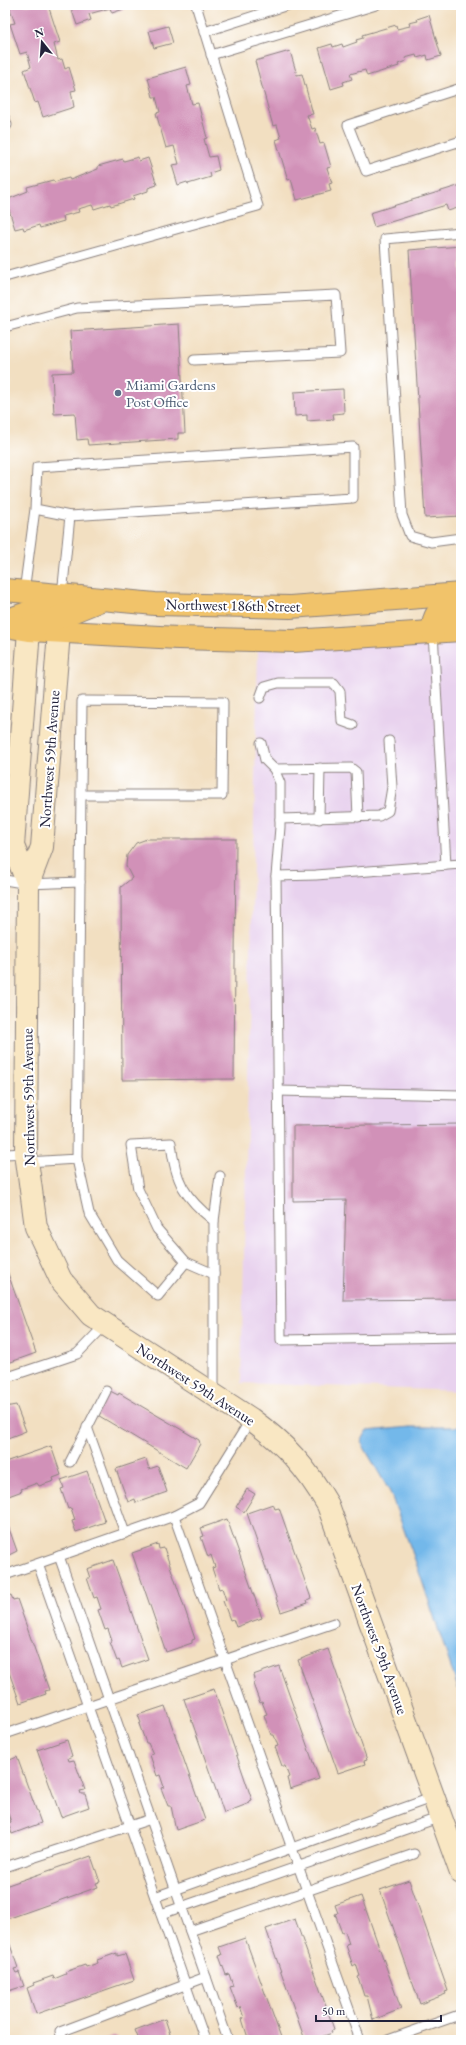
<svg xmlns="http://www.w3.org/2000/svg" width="466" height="2045" viewBox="0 0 466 2045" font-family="'EB Garamond',serif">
	<rect width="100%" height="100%" fill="#fff"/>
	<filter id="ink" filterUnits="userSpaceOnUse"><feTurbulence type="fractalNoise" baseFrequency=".025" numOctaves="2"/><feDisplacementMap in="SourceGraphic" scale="8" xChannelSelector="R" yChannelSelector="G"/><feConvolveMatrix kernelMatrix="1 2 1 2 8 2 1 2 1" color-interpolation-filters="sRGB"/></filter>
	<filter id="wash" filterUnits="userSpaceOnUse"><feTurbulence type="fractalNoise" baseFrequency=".012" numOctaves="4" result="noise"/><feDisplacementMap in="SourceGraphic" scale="16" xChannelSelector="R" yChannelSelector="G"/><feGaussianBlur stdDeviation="0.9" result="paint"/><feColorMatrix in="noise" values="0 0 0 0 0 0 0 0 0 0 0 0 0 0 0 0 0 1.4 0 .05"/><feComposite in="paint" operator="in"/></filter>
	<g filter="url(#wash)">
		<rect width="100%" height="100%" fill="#f2dfc1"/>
		<!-- built -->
		<polygon fill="#e8d2ee" points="461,640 461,1391 241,1383 258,650"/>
		<!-- water -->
		<polygon fill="#73b8ea" stroke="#4a6d92" points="410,1427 461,1427 461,1697 414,1557 390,1492 361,1442 367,1431"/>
		<g id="blocks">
			<!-- building -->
			<g fill="#d191b8">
				<polygon points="12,5 48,5 60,42 54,44 58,60 62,59 65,69 69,67 76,90 71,91 74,107 43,117 38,102 35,103 24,70 31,67 27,52 20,54 10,24 15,23 9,6"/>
				<polygon points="70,5 135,5 112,13 110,8 89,14 91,20 77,25"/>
				<polygon points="429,15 441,56 428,60 427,55 417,58 416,55 405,58 406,61 398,64 399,66 367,76 365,70 350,74 352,79 343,82 344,85 331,89 319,48 332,44 333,47 342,44 343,47 357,42 356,40 363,38 362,35 396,25 397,29 410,26 409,23 418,21 417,19"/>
				<polygon points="168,26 173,43 154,48 149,31"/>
				<polygon points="290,51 297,75 302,74 313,114 307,115 312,129 315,128 320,144 324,143 331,167 327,168 332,183 329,184 331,191 297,200 291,179 288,180 276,140 281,138 277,125 273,126 255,61"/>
				<polygon points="186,67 191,85 187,86 192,104 198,103 207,138 204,139 209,157 216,156 219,170 210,173 211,177 188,184 187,182 178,185 172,165 179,164 174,146 166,148 156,113 160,112 156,97 153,97 148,78"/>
				<polygon points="138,157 139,161 148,158 157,185 148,188 148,191 133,196 134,199 111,206 110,204 94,209 92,205 78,209 79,212 63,216 64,221 40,228 39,225 24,230 23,227 15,229 6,200 28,191 27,187 53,180 54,182 69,178 70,180 98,169 98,166 123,159 124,161"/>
				<polygon points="461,185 461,207 448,211 446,205 374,227 370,213"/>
				<polygon points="461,246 461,516 425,518 409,250"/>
				<polygon points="179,324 185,433 178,433 178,439 88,445 87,439 77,440 75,413 54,414 52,373 73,372 70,331"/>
				<polygon points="343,389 344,413 333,414 334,419 307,421 307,415 295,416 294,392"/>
				<polygon points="147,839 236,839 234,1079 122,1080 121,887 132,878 126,866 127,855 136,843"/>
				<polygon points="461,1124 461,1299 343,1300 346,1200 293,1201 293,1126"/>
				<polygon points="5,1265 36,1353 8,1363 5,1355"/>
				<polygon points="110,1391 118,1395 119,1393 199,1440 200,1444 186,1468 96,1414"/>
				<polygon points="16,1405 26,1431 5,1439 5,1407"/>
				<polygon points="51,1446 61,1475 53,1478 54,1481 39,1486 37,1483 21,1489 22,1491 6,1497 5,1462"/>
				<polygon points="146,1459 149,1469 158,1466 167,1492 136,1503 135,1499 128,1502 116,1469"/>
				<polygon points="87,1471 105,1522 76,1532 72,1521 75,1520 71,1508 68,1509 61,1489 64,1488 61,1480"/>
				<polygon points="247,1489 255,1494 244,1512 236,1507"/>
				<polygon points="273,1504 275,1509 279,1508 311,1598 307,1600 308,1603 281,1612 247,1513"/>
				<polygon points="227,1519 262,1618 236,1627 233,1619 230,1620 223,1601 226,1600 222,1588 219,1589 212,1568 215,1567 211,1555 208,1557 201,1537 204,1536 201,1528"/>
				<polygon points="5,1523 7,1523 17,1551 5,1557"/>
				<polygon points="158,1544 159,1549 164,1548 195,1639 192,1640 192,1643 166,1652 132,1553"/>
				<polygon points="113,1560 148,1659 122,1668 119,1660 117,1661 110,1642 112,1641 108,1629 105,1630 98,1610 101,1609 97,1597 94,1598 87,1578 90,1578 87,1569"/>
				<polygon points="11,1595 13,1600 17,1599 49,1690 45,1691 46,1694 20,1703 5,1661 5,1597"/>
				<polygon points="328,1649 367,1760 364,1761 365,1764 338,1773 298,1660"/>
				<polygon points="279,1666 319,1779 290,1789 287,1778 289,1777 285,1766 282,1766 275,1747 278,1746 274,1735 271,1735 264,1715 267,1714 262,1702 260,1703 253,1684 255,1683 253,1675"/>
				<polygon points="214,1689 252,1800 249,1801 250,1803 224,1813 184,1699"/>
				<polygon points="165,1706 205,1820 176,1830 171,1806 168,1806 161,1788 164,1787 160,1775 157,1776 150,1755 153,1754 148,1743 146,1743 139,1724 141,1723 138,1715"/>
				<polygon points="67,1740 72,1756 68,1758 69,1761 74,1760 85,1790 80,1791 81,1794 85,1794 89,1807 61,1817 37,1750"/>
				<polygon points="17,1757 41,1823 12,1834 8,1823 11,1822 7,1811 5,1811 5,1762"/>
				<polygon points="91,1856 100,1882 96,1883 98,1887 7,1919 5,1886"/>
				<polygon points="409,1880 448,1991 445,1992 446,1994 420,2004 380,1890"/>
				<polygon points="361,1896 401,2009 373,2020 367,1996 364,1996 358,1977 360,1976 356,1964 353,1966 346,1945 349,1944 345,1932 342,1933 335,1914 338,1913 335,1905"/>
				<polygon points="295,1919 334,2029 331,2031 332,2033 313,2040 305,2040 266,1929"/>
				<polygon points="245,1938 282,2040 252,2040 251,2038 248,2038 242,2019 244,2018 240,2006 238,2008 230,1987 233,1986 229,1974 226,1975 219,1956 222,1955 219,1947"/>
				<polygon points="8,1939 18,1968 14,1969 16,1973 19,1972 24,1986 5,1992 5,1940"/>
				<polygon points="117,1953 117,1956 125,1954 134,1980 36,2014 27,1988 34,1985 33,1983 53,1976 54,1979 66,1974 65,1972 85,1965 86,1967 98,1963 97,1960"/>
				<polygon points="165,2019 170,2034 167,2036 168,2040 139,2040 135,2030"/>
				<polygon points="116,2036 117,2040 104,2040"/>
			</g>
		</g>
	</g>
	<g filter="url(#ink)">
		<use href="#blocks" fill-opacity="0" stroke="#8a807e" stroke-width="1"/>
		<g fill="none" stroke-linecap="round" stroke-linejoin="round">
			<!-- lane casing -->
			<g stroke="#8a807e" stroke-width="11">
				<g id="lane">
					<polyline points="204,32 288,5"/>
					<polyline points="211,55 376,5"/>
					<polyline points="461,88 348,125 366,171 461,141"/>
					<polyline points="5,119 7,125"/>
					<polyline points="461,232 385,239 402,515 410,536 431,542 461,538"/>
					<polyline points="5,277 258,206 196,5"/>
					<polyline points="5,327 77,308 336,295 340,353 194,360"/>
					<polyline points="24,592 35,509 37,467 353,447 353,498 70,516 35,509"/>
					<polyline points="62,595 70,516"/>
					<polyline points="433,632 446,865"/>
					<polyline points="260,698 264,687 278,683 334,683 340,691 342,721 353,725"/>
					<polyline points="261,743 265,760 274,769 280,783 280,827 276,876"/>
					<polyline points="274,769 351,768 356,772 358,817"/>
					<polyline points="280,819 379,816 388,811 392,787 389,741"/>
					<polyline points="319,819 320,768"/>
					<polyline points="461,864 316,875 276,876 281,1340 461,1337"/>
					<polyline points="5,880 28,884 80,882 82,701 223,702 222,795 81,795"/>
					<polyline points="278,1091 461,1095"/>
					<polyline points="5,1154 26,1153"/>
					<path d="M77 1159 89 1213 117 1260 158 1296 186 1262 157 1229 138 1189 131 1145 171 1143C175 1181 184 1197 214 1221V1394"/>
					<polyline points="27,1162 77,1159 80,882"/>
					<polyline points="214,1221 220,1176"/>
					<polyline points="186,1262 214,1274"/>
					<polyline points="5,1378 77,1354 105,1325"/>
					<polyline points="87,1427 125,1533"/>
					<polyline points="70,1462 106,1391"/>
					<polyline points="174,1516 360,2040"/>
					<polyline points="59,1556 228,2040"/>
					<polyline points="38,1564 205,2040"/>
					<polyline points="5,1575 174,1516 199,1503 251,1419"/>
					<polyline points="5,1734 334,1623"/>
					<polyline points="5,1867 151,1819"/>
					<polyline points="155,1897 434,1797"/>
					<polyline points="161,1914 441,1817"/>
					<polyline points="190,1931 414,1854"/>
					<polyline points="63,2040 60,2032 206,1977"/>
					<polyline points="388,2040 459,2015"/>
				</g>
			</g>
			<!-- secondary casing -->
			<g stroke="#8a807e" stroke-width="24">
				<g id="secondary">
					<path d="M59 632 42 847 28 884 26 1153 36 1227 61 1280 91 1315 251 1419C286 1445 306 1467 328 1505L461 1873"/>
					<polyline points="28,884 13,846 29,630"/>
				</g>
			</g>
			<!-- primary casing -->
			<g stroke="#8a807e" stroke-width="24">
				<g id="primary">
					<polyline points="5,590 155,604 290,607 461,594"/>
					<polyline points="5,621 46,606 62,595"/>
					<polyline points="5,626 29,630 178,638 293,641 461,630"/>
					<polyline points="35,627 101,600"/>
					<path d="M433 632C433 608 440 611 461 609"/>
				</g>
			</g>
			<!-- lane -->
			<use href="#lane" stroke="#fff" stroke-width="9"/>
			<!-- secondary -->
			<use href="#secondary" stroke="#f9e7c3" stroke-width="22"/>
			<!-- primary -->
			<use href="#primary" stroke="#f1c36a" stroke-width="22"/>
		</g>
	</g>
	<!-- markers -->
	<circle fill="#5c6f8a" stroke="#fff" stroke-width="1.5" cx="118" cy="393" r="4"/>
	<g text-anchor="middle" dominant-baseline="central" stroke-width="4" stroke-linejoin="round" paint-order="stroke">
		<!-- service labels -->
		<g font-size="15" fill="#4e5e75" stroke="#fff" text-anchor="start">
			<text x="126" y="384">Miami Gardens<tspan x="126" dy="17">Post Office</tspan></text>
		</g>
		<!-- street labels -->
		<g font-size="15" fill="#22223b" stroke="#fff">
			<text transform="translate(233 605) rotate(1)">Northwest 186th Street</text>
			<text transform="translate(49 759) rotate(-86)">Northwest 59th Avenue</text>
			<text transform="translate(28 1097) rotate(-91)">Northwest 59th Avenue</text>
			<text transform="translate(196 1384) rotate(33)">Northwest 59th Avenue</text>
			<text transform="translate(380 1649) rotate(70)">Northwest 59th Avenue</text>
		</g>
	</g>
	<!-- margin -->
	<rect width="466" height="2045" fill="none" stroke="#fff" stroke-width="20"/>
	<!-- north arrow -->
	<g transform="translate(42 42) rotate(343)" stroke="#ffffff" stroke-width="3" paint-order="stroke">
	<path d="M0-3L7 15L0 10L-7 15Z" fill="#22223b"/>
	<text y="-6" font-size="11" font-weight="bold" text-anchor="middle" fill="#22223b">N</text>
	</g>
	<!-- scale -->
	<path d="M316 2015v6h125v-6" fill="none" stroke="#22223b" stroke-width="2"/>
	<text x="322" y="2015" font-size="12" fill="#22223b" stroke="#ffffff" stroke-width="3" paint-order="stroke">50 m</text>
</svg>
